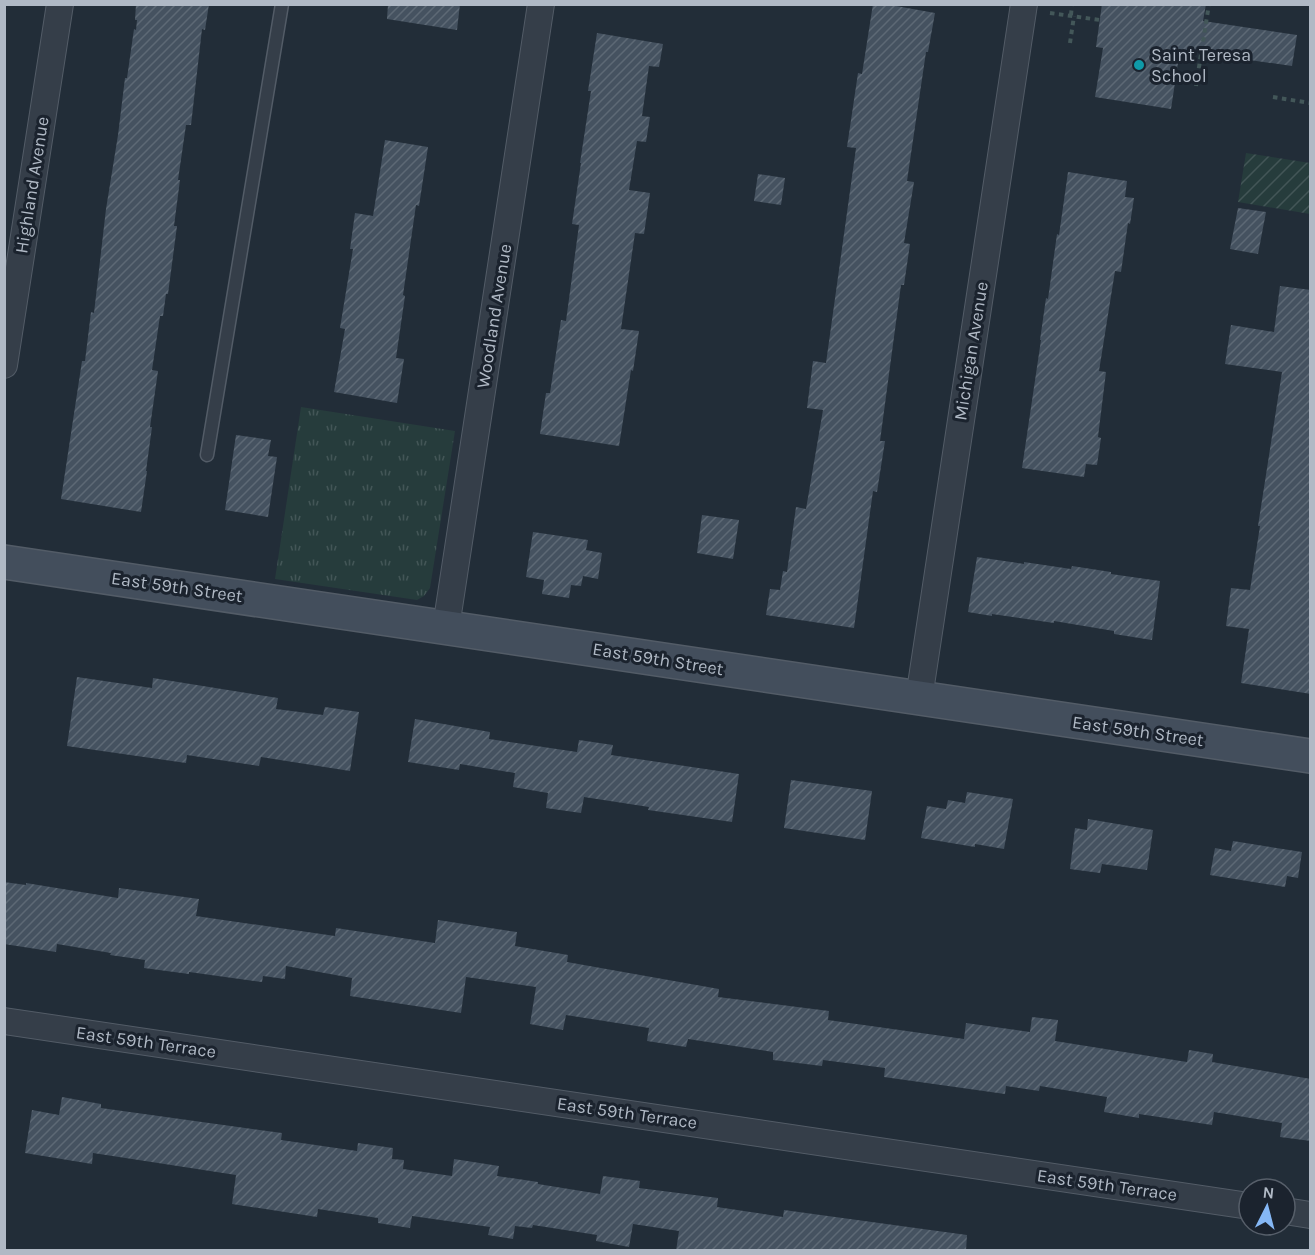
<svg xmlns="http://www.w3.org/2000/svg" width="1315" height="1255" viewBox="0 0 1315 1255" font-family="Karla,sans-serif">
	<defs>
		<pattern id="grass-tufts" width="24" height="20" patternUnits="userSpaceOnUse" patternTransform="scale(1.5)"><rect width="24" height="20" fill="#263c3c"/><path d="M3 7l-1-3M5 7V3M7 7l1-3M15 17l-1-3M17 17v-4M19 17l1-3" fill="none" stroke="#435657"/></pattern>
		<pattern id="garden-furrows" width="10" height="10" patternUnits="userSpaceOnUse" patternTransform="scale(1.5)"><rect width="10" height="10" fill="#263c3c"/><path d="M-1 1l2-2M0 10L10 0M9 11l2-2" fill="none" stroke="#435657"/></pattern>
		<pattern id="building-hatch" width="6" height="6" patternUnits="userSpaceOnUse" patternTransform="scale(1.5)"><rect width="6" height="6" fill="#455260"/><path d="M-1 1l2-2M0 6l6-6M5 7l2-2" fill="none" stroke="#5d6975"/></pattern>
	</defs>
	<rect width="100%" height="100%" fill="#222d38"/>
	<!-- grass -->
	<polygon fill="url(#grass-tufts)" points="301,407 455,431 430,588 424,596 417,600 275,579"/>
	<!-- garden -->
	<polygon fill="url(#garden-furrows)" points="1246,153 1310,163 1310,214 1238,202"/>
	<!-- building -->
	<g fill="url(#building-hatch)">
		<polygon points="136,4 209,4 205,30 202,29 191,125 186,125 178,180 180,180 174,226 177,226 168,294 166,294 163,316 160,316 152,370 158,371 150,427 152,427 146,471 147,471 141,512 61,499 82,361 85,361 91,312 94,313 106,209 118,135 125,78 127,78 134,29 136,30 137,20 135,20"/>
		<polygon points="388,4 460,4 457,30 387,19"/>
		<polygon points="873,4 885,4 935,13 928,52 926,52 907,181 914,182 904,243 910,244 904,285 901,285 880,441 885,441 877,492 873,491 854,628 766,615 770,589 780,590 783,571 787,572 796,507 806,509 823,410 807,408 813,361 826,363 856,148 847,147 858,73 862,74"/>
		<polygon points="1102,4 1206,4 1203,21 1297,35 1292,66 1180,50 1171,109 1095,97 1103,48 1096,47"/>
		<polygon points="597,33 663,44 659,67 649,66 642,116 650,117 646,142 637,141 629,190 650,193 644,234 635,233 621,329 639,331 633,371 631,370 619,446 540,434 546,393 550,393 561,320 566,321 579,225 572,224 581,163 580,163 591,91 588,91"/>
		<polygon points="385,140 428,147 419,206 416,205 403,295 405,296 396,358 404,359 397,403 334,392 345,329 340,328 353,249 350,249 355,213 373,216"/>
		<polygon points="1068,172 1127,181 1125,197 1134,198 1130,224 1128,223 1121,272 1115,271 1099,371 1106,372 1098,437 1101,438 1097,465 1086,464 1084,477 1022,468 1041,340 1040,340 1046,298 1048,299 1057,234 1059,235"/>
		<polygon points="758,174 785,178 781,205 754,201"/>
		<polygon points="1238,208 1266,212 1258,254 1230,249"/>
		<polygon points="1280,286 1311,290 1311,694 1241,683 1249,629 1226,626 1231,588 1250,590 1260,526 1258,526 1282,372 1225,364 1231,325 1274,332"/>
		<polygon points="236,435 271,440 268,456 277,457 268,517 225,510"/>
		<polygon points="702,515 739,520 733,559 697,553"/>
		<polygon points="533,532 588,540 586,550 602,553 598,579 583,576 581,586 571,585 569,598 542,594 544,580 526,577"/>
		<polygon points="977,557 1024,564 1024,562 1071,569 1072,566 1111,572 1111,574 1160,581 1152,640 1114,634 1114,631 1054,621 1054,623 992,614 992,616 968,612"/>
		<polygon points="77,677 152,688 153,678 278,698 276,709 323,715 325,707 359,712 350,771 261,757 259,766 187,755 186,763 67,746"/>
		<polygon points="415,719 490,732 489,739 577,752 579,740 613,745 611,755 739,774 732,822 648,810 649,807 584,797 581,813 546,808 548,793 513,787 515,773 460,764 459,770 408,762"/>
		<polygon points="791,780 872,791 865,840 784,828"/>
		<polygon points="967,792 1013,799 1004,849 975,844 975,847 921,838 927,806 946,809 948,800 965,803"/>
		<polygon points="1088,819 1153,830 1147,870 1102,864 1100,873 1070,869 1075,828 1087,830"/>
		<polygon points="1233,841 1302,852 1298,878 1287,876 1285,887 1210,875 1215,848 1231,851"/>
		<polygon points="4,882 26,885 26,883 118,898 119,888 199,899 196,916 335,936 336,928 435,943 438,920 517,932 515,946 568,955 567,962 719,989 718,997 829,1011 828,1020 964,1039 966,1023 1030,1032 1032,1017 1058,1020 1055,1041 1187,1062 1189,1050 1213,1054 1212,1062 1311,1079 1311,1141 1280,1137 1282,1123 1214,1112 1212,1125 1139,1114 1139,1118 1104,1112 1107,1097 1040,1086 1039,1091 1006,1086 1005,1094 884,1077 885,1068 823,1060 822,1066 773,1060 773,1052 688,1039 686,1047 647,1041 649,1028 566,1015 563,1030 530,1024 536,987 466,977 461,1013 350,996 352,978 286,966 285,979 263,976 262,982 189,972 189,974 144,968 145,960 110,955 111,953 57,944 56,952 4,944"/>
		<polygon points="62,1097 101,1104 101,1108 282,1133 281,1140 357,1151 358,1143 393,1148 392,1159 404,1160 403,1169 452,1176 454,1159 499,1166 497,1176 538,1182 538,1184 600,1194 603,1176 640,1181 639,1188 718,1198 717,1207 783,1217 784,1210 967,1235 966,1251 676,1251 679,1231 633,1224 629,1247 596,1241 597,1235 533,1225 532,1228 515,1226 513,1239 488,1235 490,1227 412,1216 410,1228 378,1223 378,1218 318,1209 317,1217 232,1204 236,1175 93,1153 92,1164 25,1153 32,1110 59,1115"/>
	</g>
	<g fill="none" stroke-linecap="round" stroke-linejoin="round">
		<!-- lane casing -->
		<g stroke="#535c67" stroke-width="15">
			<polyline id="lane" points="207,455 282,4"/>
		</g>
		<!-- street casing -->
		<g stroke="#535c67" stroke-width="28">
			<g id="street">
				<polyline points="4,365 60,4"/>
				<polyline points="446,627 541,4"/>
				<polyline points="919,698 1024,4"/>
				<polyline points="4,1021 1249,1206"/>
				<polyline points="1285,1211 1310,1215"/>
			</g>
		</g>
		<!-- secondary casing -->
		<g stroke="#535c67" stroke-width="36">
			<polyline id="secondary" points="4,562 1310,756"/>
		</g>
		<!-- path -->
		<g stroke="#435759" stroke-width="4" stroke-dasharray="4.5 4.5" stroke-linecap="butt">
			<polyline points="1050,13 1100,20"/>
			<polyline points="1071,15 1072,4"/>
			<polyline points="1070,43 1074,16"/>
			<polyline points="1196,86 1209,4"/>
			<polyline points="1273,97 1310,103"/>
		</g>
		<!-- lane -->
		<use href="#lane" stroke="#353e49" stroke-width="12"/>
		<!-- street -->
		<use href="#street" stroke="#353e49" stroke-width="26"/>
		<!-- secondary -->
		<use href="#secondary" stroke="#434e5c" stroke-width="33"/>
	</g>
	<!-- markers -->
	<circle fill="#0f9aa8" stroke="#1b232e" stroke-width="2" cx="1139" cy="65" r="6"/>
	<g text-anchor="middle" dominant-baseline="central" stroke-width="6" stroke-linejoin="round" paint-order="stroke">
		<!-- poi labels -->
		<g font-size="18" fill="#b0b9c5" stroke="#1b232e" text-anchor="start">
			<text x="1151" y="55">Saint Teresa<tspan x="1151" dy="21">School</tspan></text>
		</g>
		<!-- street labels -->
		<g font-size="18" fill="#b0b9c5" stroke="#1b232e">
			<text transform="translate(32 185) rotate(-81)">Highland Avenue</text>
			<text transform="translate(494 316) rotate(-81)">Woodland Avenue</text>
			<text transform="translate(971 351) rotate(-81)">Michigan Avenue</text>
			<text transform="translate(177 587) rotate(8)">East 59th Street</text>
			<text transform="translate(658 659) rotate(9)">East 59th Street</text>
			<text transform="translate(1138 731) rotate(8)">East 59th Street</text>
			<text transform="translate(146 1042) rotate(8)">East 59th Terrace</text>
			<text transform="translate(627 1113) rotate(8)">East 59th Terrace</text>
			<text transform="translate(1107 1185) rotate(8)">East 59th Terrace</text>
		</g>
	</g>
	<!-- border -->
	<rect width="1315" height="1255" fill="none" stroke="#b0b9c5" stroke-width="12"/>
	<!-- north arrow -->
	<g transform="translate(1267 1207) rotate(6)"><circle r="28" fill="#1b232e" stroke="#575f6a" stroke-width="1.5"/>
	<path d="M0-4.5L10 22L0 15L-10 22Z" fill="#85b7f5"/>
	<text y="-9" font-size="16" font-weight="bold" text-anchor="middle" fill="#b0b9c5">N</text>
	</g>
</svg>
